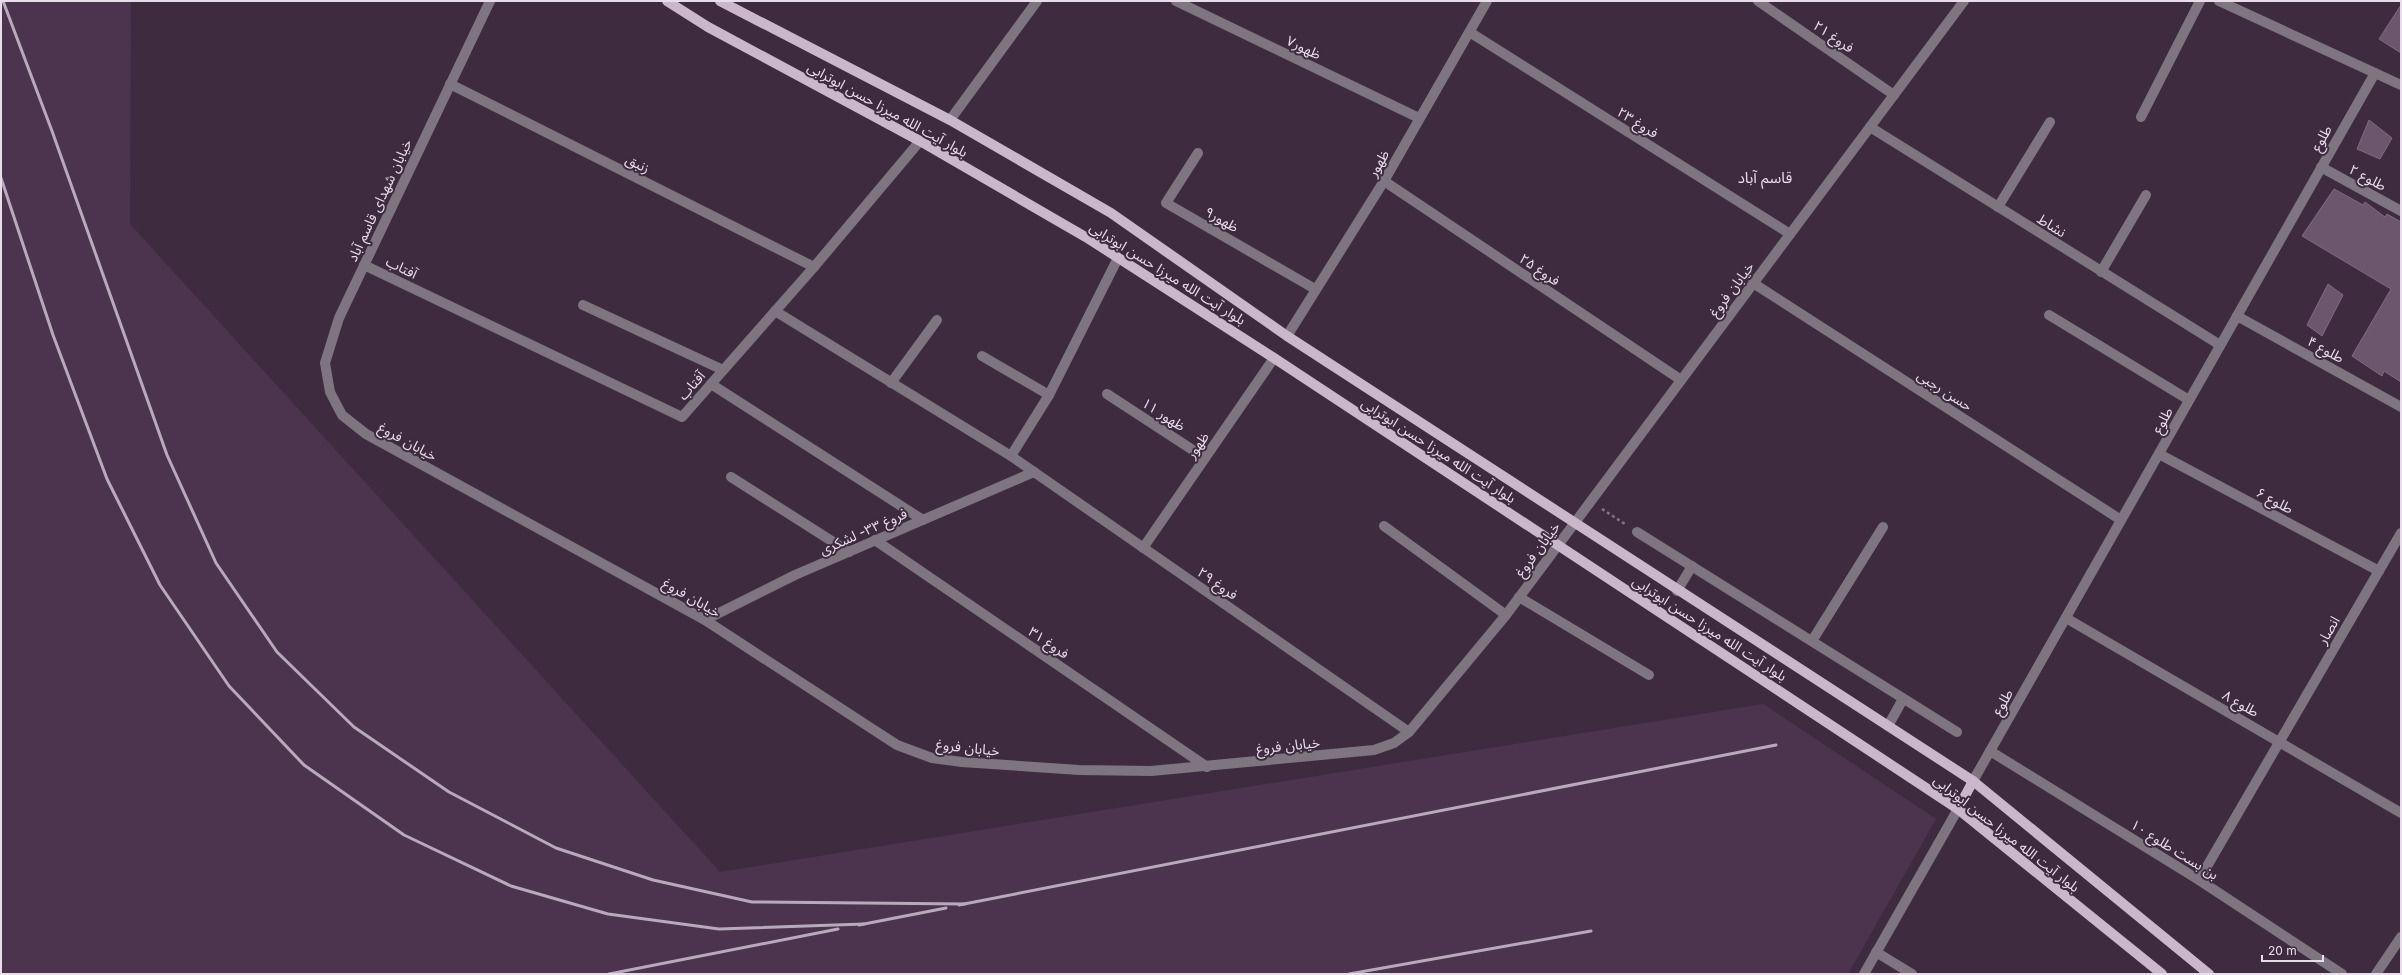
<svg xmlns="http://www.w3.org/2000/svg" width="2402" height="975" viewBox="0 0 2402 975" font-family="Inter,'Noto Sans Arabic',sans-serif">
	<rect width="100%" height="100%" fill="#3e2b40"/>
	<!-- built -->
	<polygon fill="#4c344e" points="1,1 131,1 130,224 720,872 1763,704 1936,819 1848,974 1,974"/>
	<!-- building -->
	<g fill="#6b566d" stroke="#806b82">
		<polygon points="2401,5 2401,53 2379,39"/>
		<polygon points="2369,120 2392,138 2380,159 2357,149"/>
		<polygon points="2334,189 2363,205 2365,202 2385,217 2387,214 2401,222 2401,382 2384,371 2382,376 2352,356 2391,289 2302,236"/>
		<polygon points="2328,284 2343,295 2322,336 2307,325"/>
	</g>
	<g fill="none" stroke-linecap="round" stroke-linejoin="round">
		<!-- path -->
		<polyline stroke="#847486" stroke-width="2.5" stroke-dasharray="3 3" stroke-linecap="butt" points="1602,509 1625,524"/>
		<!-- minor -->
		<g stroke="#7f7580" stroke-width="10">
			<polyline points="490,1 339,318 325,363 330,392 342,415 366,434 705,620 897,745 932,758 962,762 1079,770 1151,771 1374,750 1394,743 1409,732 1506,615 1964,1"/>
			<polyline points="1176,1 1419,118"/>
			<polyline points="1758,1 1894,95"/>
			<polyline points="2219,1 2401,85"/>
			<polyline points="1471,33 1790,234"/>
			<polyline points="450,84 814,267"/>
			<polyline points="2141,117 2200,1"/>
			<polyline points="950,120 1037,1"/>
			<polyline points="1870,127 2220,345"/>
			<polyline points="1198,153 1166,203 1315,289"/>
			<polyline points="2321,167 2401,211"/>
			<polyline points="1384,181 1681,380"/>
			<polyline points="1998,207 2050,122"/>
			<polyline points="364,265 682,417 814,267 920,141"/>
			<polyline points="2101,272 2146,195"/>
			<polyline points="1753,283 2121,520"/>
			<polyline points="583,305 723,370"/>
			<polyline points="775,311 1011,456 1409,732"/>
			<polyline points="2049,315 2189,400"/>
			<polyline points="2237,316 2401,407"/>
			<polyline points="1287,336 1384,181 1487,1"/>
			<polyline points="982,356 1049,395"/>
			<polyline points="891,383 937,320"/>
			<polyline points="711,384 923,520"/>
			<polyline points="1107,394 1205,458"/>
			<polyline points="2159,454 2379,571"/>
			<polyline points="1011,456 1049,395 1118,258"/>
			<polyline points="731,477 849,552"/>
			<polyline points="1384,526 1506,615"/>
			<polyline points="1637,532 1957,732"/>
			<polyline points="875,540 1207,767"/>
			<polyline points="1143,548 1274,358"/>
			<polyline points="1677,591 1692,566"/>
			<polyline points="1519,597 1649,675"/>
			<polyline points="2066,618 2401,813"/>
			<polyline points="705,620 795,575 1034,472"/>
			<polyline points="1812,641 1883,527"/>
			<polyline points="1888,726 1903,699"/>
			<polyline points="1990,751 2199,880 2342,974"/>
			<polyline points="1973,781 2375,73"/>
			<polyline points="2199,880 2401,533"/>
			<polyline points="1876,952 1912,974"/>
			<polyline points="1864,974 1958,809"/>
			<polyline points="2376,974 2401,937"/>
		</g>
		<!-- major -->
		<g stroke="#cbb7cc" stroke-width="10">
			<polyline points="667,1 708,27 920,141 1089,239 1274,358 1958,809 2162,974"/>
			<polyline points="720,1 950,120 1111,213 1287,336 1973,781 2209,974"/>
			<polyline points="1958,809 1973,781"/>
		</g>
		<!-- rail -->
		<g stroke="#b8aaba" stroke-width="3">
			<polyline points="3,1 52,131 167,455 216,563 277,652 354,727 449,792 556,848 653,880 752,902 965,904"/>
			<polyline points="1,178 53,335 107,479 160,585 229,686 304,765 404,835 511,886 608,914 719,929 864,924"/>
			<polyline points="959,905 1776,745"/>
			<polyline points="859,925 946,908"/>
			<polyline points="609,974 838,929"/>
			<polyline points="1349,974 1591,931"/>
		</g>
	</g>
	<g text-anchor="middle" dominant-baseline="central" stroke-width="4" stroke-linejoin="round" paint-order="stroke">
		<!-- street labels -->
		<g font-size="14" fill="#e9ddea" stroke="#3e2b40">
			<text transform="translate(1834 36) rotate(34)">فروغ ۲۱</text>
			<text transform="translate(1304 47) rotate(26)">ظهور۷</text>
			<text transform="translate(888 109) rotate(29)">بلوار آیت الله میرزا حسن ابوترابی</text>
			<text transform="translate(1638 122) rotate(32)">فروغ ۲۳</text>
			<text transform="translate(2321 138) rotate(-61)">طلوع</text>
			<text transform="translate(638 163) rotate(27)">زنبق</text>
			<text transform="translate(1378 163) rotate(-60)">ظهور</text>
			<text transform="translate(2368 177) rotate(28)">طلوع ۲</text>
			<text transform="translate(379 200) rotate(-65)">خیابان شهدای قاسم آباد</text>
			<text transform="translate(1222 219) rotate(30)">ظهور۹</text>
			<text transform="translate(2052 225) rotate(32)">نشاط</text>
			<text transform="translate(402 267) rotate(26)">آفتاب</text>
			<text transform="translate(1540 269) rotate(34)">فروغ ۲۵</text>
			<text transform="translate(1168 273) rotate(32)">بلوار آیت الله میرزا حسن ابوترابی</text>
			<text transform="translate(1731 289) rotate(-53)">خیابان فروغ</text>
			<text transform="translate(2326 349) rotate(29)">طلوع ۴</text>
			<text transform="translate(691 385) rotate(-49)">آفتاب</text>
			<text transform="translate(1945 390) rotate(33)">حسن رجبی</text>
			<text transform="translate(1164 414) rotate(33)">ظهور ۱۱</text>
			<text transform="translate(2162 420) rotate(-61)">طلوع</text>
			<text transform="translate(408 441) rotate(29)">خیابان فروغ</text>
			<text transform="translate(1197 445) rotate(-55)">ظهور</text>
			<text transform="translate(1439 450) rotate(33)">بلوار آیت الله میرزا حسن ابوترابی</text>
			<text transform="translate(2275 500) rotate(28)">طلوع ۶</text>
			<text transform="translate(863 531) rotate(-24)">فروغ ۳۳- لشکری</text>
			<text transform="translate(1537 549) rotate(-53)">خیابان فروغ</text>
			<text transform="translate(1218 583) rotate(35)">فروغ ۲۹</text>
			<text transform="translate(692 597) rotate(30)">خیابان فروغ</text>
			<text transform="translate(1710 628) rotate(33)">بلوار آیت الله میرزا حسن ابوترابی</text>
			<text transform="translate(2328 630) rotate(-60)">انصار</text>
			<text transform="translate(1049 642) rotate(34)">فروغ ۳۱</text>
			<text transform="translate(2002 702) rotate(-60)">طلوع</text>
			<text transform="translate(2241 703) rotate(30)">طلوع ۸</text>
			<text transform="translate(1288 745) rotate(-6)">خیابان فروغ</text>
			<text transform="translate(968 747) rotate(6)">خیابان فروغ</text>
			<text transform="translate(2007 833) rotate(38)">بلوار آیت الله میرزا حسن ابوترابی</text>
			<text transform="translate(2175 849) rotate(32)">بن بست طلوع ۱۰</text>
		</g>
		<!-- neighbourhood labels -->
		<g font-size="15" fill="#e9ddea" stroke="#3e2b40">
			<text x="1765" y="177">قاسم آباد</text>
		</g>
	</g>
	<!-- border -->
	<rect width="2402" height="975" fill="none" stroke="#e9ddea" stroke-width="4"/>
	<!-- scale -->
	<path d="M2262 955v6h61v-6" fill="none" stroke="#e9ddea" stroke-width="2"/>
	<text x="2268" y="955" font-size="12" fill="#e9ddea" stroke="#3e2b40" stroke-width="3" paint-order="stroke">20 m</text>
</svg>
